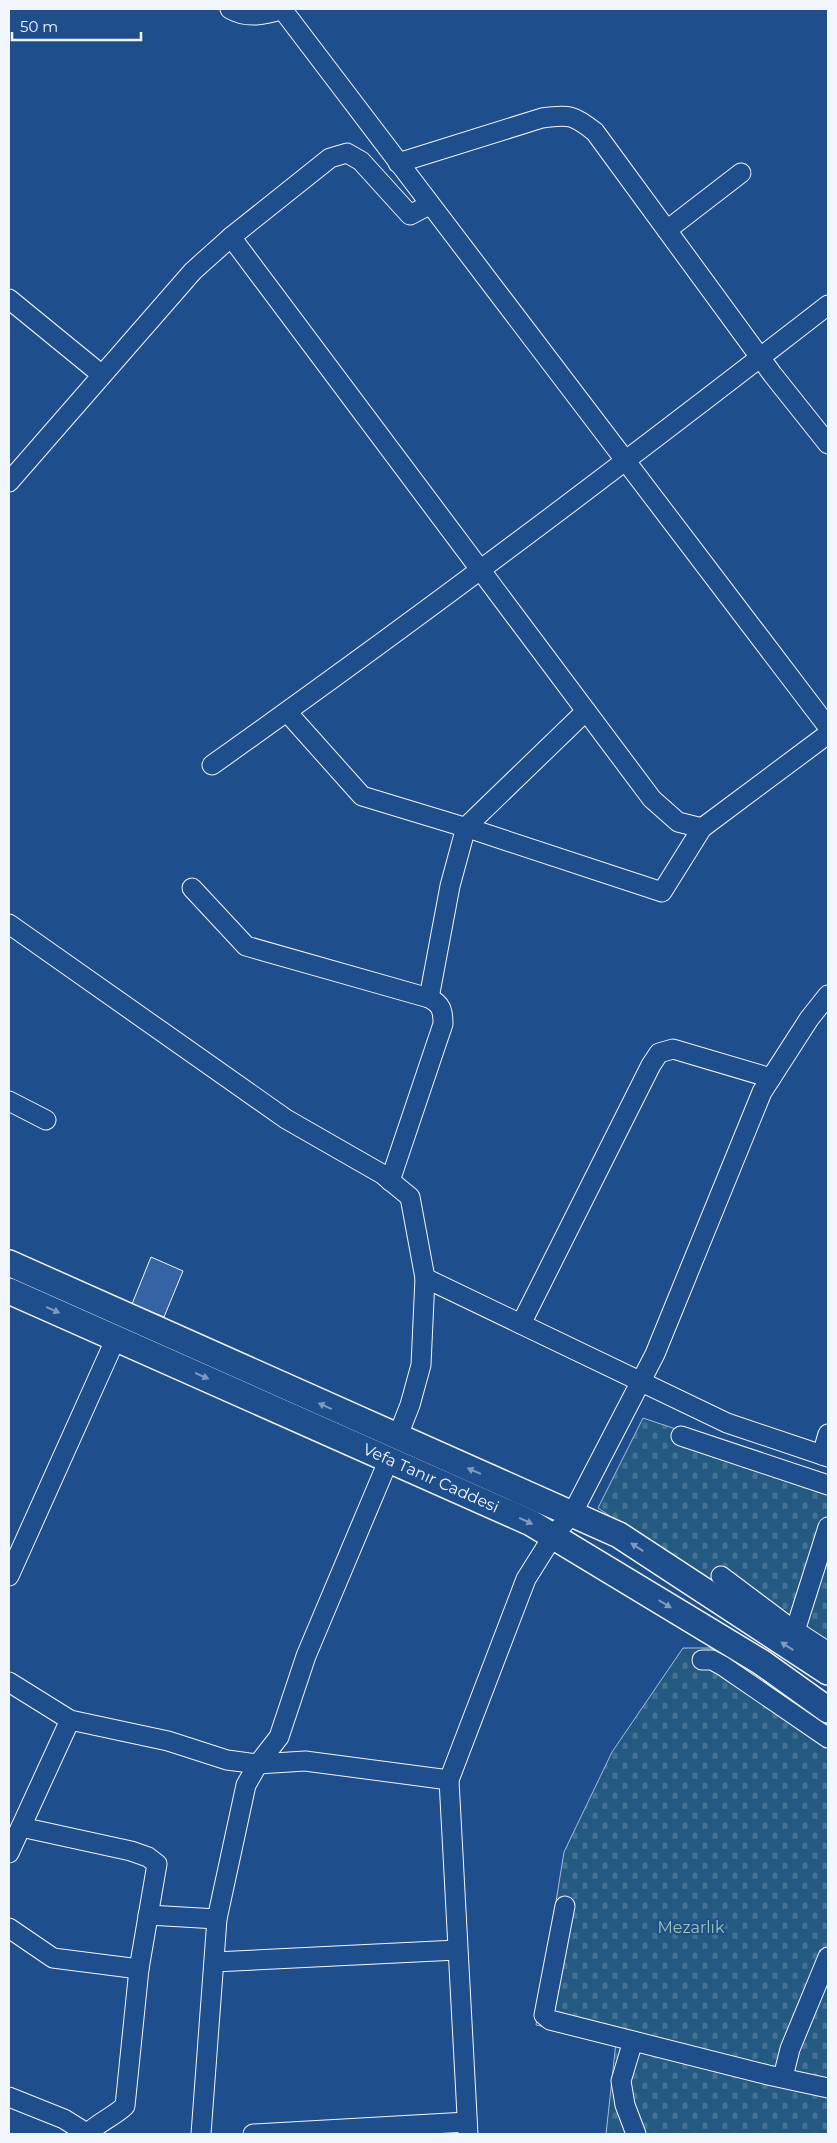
<svg xmlns="http://www.w3.org/2000/svg" width="837" height="2143" viewBox="0 0 837 2143" font-family="Montserrat,sans-serif">
	<defs>
		<pattern id="cemetery-stones" width="16" height="16" patternUnits="userSpaceOnUse" patternTransform="scale(1.25)"><rect width="16" height="16" fill="#245a82"/><path d="M2 7V4a2 2 0 0 1 4 0v3zM10 15v-3a2 2 0 0 1 4 0v3z" fill="#447295"/></pattern>
	</defs>
	<rect width="100%" height="100%" fill="#1f4e8c"/>
	<!-- cemetery -->
	<g fill="url(#cemetery-stones)" stroke="#a8bbd7">
		<polygon points="643,1418 828,1480 828,1663 598,1508"/>
		<polygon points="683,1648 711,1648 828,1730 828,2134 606,2134 616,2042 536,2025 564,1852 612,1752"/>
	</g>
	<!-- building -->
	<polygon fill="#3563a3" stroke="#f2f6ff" points="151,1257 183,1271 164,1317 132,1304"/>
	<g fill="none" stroke-linecap="round" stroke-linejoin="round">
		<!-- minor casing -->
		<g stroke="#f2f6ff" stroke-width="21">
			<g id="minor">
				<path d="M230 9C247 19 265 15 283 9"/>
				<polyline points="282,9 828,727"/>
				<path d="M398 163 542 118C569 114 574 115 595 132L773 375 828 444"/>
				<polyline points="667,230 741,173"/>
				<polyline points="231,237 652,799 678,822 702,828"/>
				<polyline points="9,299 102,375"/>
				<polyline points="9,482 193,271 231,237 330,158 347,153 361,161 410,215 429,205"/>
				<polyline points="287,712 362,796 474,830 662,892 702,828 828,734"/>
				<path d="M212 765C421 617 626 462 828 305"/>
				<path d="M192 888 246 946 429 998C441 1004 443 1010 443 1024L390 1181"/>
				<polyline points="9,924 286,1119 382,1174 410,1197 425,1278 421,1365 410,1405 397,1438"/>
				<polyline points="429,998 450,886 466,827 586,711"/>
				<polyline points="9,1101 46,1120"/>
				<polyline points="425,1278 727,1423 828,1457"/>
				<polyline points="521,1324 651,1065 659,1053 673,1049 771,1078"/>
				<polyline points="681,1436 828,1485"/>
				<polyline points="822,1455 828,1434"/>
				<polyline points="9,1576 116,1338"/>
				<polyline points="721,1576 785,1624 828,1652"/>
				<polyline points="795,1631 828,1527"/>
				<polyline points="702,1660 712,1660 723,1666 828,1738"/>
				<polyline points="9,1682 70,1720 168,1741 227,1760 258,1764 305,1761 449,1780"/>
				<path d="M21 1827 131 1851 148 1857 157 1864 139 1969 125 2106C113 2117 99 2122 87 2134"/>
				<polyline points="9,1853 70,1720"/>
				<polyline points="565,1906 544,2015 550,2020 768,2075 828,2088"/>
				<polyline points="148,1915 217,1919"/>
				<polyline points="9,1928 53,1958 139,1969"/>
				<polyline points="214,1962 457,1950"/>
				<polyline points="633,2041 621,2081 625,2105 636,2134"/>
				<polyline points="783,2077 790,2049 828,1957"/>
				<polyline points="9,2097 64,2119 88,2134"/>
				<polyline points="201,2134 217,1919 246,1785 258,1764 279,1737 306,1656 389,1459"/>
				<polyline points="253,2134 467,2122"/>
				<polyline points="468,2134 449,1780 526,1579 553,1536 572,1514 655,1354 762,1092 809,1019 828,995"/>
			</g>
		</g>
		<!-- major casing -->
		<g stroke="#f2f6ff" stroke-width="28">
			<g id="major">
				<polyline points="9,1263 619,1535 828,1672"/>
				<polyline points="9,1291 531,1523 761,1662 828,1710"/>
			</g>
		</g>
		<!-- minor -->
		<use href="#minor" stroke="#1f4e8c" stroke-width="19"/>
		<!-- major -->
		<use href="#major" stroke="#1f4e8c" stroke-width="25"/>
	</g>
	<!-- one-way arrows -->
	<defs><path id="oneway-solid" d="M-6-.8H1V-3.2L6.5 0L1 3.2V.8H-6Z" transform="scale(1.25)"/></defs>
	<g fill="#7e9ac0">
		<use href="#oneway-solid" transform="translate(53 1310) rotate(24)"/>
		<use href="#oneway-solid" transform="translate(202 1376) rotate(24)"/>
		<use href="#oneway-solid" transform="translate(325 1406) rotate(-156)"/>
		<use href="#oneway-solid" transform="translate(474 1471) rotate(-157)"/>
		<use href="#oneway-solid" transform="translate(526 1521) rotate(25)"/>
		<use href="#oneway-solid" transform="translate(637 1547) rotate(-147)"/>
		<use href="#oneway-solid" transform="translate(665 1604) rotate(31)"/>
		<use href="#oneway-solid" transform="translate(787 1646) rotate(-147)"/>
	</g>
	<g text-anchor="middle" dominant-baseline="central" stroke-width="4" stroke-linejoin="round" paint-order="stroke">
		<!-- street labels -->
		<g font-size="16" fill="#f2f6ff" stroke="#1f4e8c">
			<text transform="translate(431 1478) rotate(24)">Vefa Tanır Caddesi</text>
		</g>
		<!-- park labels -->
		<g font-size="16" fill="#97c8a6" stroke="#1f4e8c">
			<text x="691" y="1927">Mezarlık</text>
		</g>
	</g>
	<!-- border -->
	<rect width="837" height="2143" fill="none" stroke="#f2f6ff" stroke-width="20"/>
	<!-- scale -->
	<path d="M12 32v8h129v-8" fill="none" stroke="#f2f6ff" stroke-width="2.5"/>
	<text x="20" y="32" font-size="15" fill="#f2f6ff" stroke="#1f4e8c" stroke-width="4" paint-order="stroke">50 m</text>
</svg>
